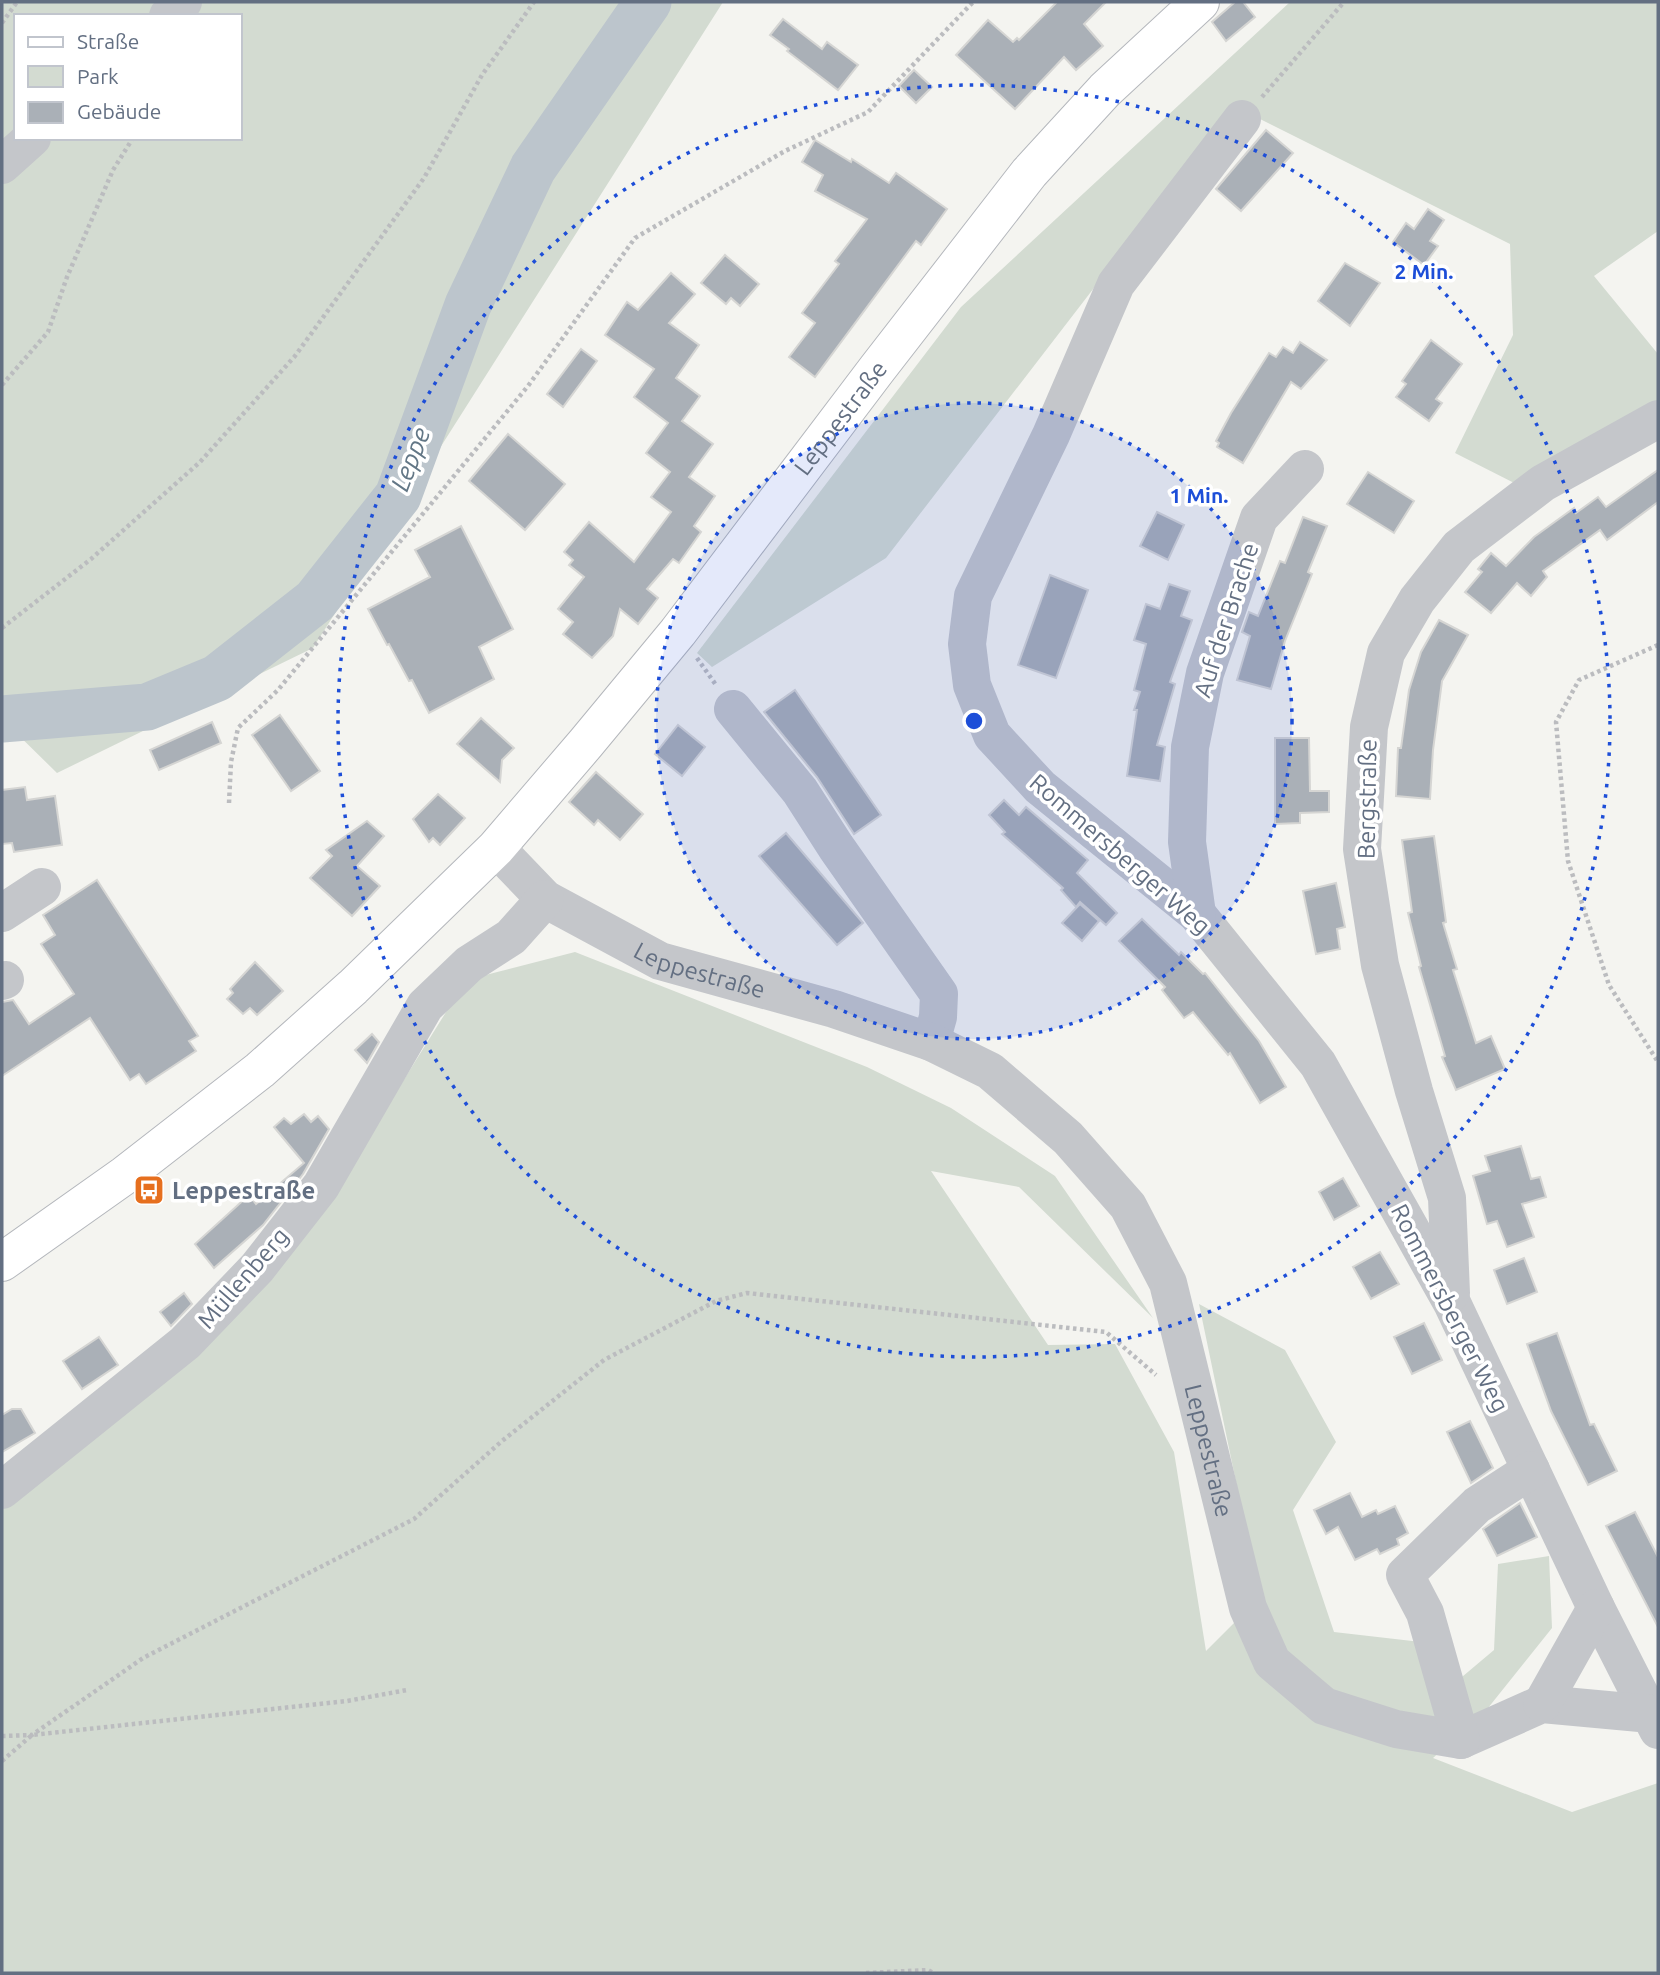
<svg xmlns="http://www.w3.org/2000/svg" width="1660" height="1975" viewBox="0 0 1660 1975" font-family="Ubuntu,sans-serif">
	<rect width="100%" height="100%" fill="#f4f4f0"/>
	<!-- green -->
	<g fill="#d3dbd1" fill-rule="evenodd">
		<path d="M2 2H723L313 648 57 773 2 719ZM16 16H240V138H16Z"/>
		<polygon points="1290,2 1658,2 1658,231 1594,276 1658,354 1658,419 1532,492 1455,453 1513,335 1510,244 1234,106 886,558 712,667 697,653 961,307"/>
		<polygon points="575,952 867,1067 951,1108 1055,1176 1153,1318 1019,1187 931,1171 1048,1345 1115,1344 1174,1452 1206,1651 1260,1597 1199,1304 1285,1350 1336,1442 1293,1510 1334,1632 1421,1642 1437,1698 1494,1650 1498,1564 1549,1556 1552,1628 1484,1713 1433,1758 1572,1812 1658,1783 1658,1973 2,1973 2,1510 327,1203 466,980"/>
	</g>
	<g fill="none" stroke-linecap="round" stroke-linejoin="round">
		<!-- river -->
		<polyline stroke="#bcc5cc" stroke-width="47" points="2,719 147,707 217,678 315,601 398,496 468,305 533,168 648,2"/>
	</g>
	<!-- building -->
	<g fill="#aab0b7" stroke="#d5d5d3" stroke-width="2">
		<polygon points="1057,2 1106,2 1084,24 1103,46 1076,70 1064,57 1015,109 956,55 988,20 1013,42 1017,38 1019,40"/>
		<polygon points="1235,2 1243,2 1255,17 1226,41 1212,22"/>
		<polygon points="783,19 822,49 827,42 858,65 838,90 787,51 789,49 770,35"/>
		<polygon points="914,70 932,87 916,103 899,86"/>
		<polygon points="1266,130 1293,153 1241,211 1216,189"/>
		<polygon points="815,140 851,162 852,159 889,183 896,173 947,209 921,245 916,241 815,377 789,357 815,323 802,313 839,264 835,261 867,219 815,191 823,175 802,162"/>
		<polygon points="1428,209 1444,220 1430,241 1438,246 1424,265 1393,242 1406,223 1414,229"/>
		<polygon points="725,255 759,284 740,306 731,298 726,304 701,283"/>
		<polygon points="1345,263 1380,283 1350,326 1318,301"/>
		<polygon points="671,273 695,294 669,323 699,345 676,378 700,396 682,421 713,444 689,477 715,496 694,526 701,532 679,563 673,559 647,589 658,598 638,624 620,609 613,636 592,658 563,634 573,622 558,609 584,577 569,565 573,560 564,552 589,522 634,562 671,512 651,497 670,472 646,453 668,423 634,397 654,369 605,335 627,302 638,310"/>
		<polygon points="1431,340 1462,364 1436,399 1442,403 1429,421 1396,397 1406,384 1402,381"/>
		<polygon points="1300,342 1327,360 1301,389 1291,382 1243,463 1217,447 1219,443 1216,441 1231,413 1269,353 1276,357 1283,347 1293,353"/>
		<polygon points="581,349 597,361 563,407 547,394"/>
		<polygon points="508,434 565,484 525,530 469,481"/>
		<polygon points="1658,470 1658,502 1607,540 1600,530 1543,571 1547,577 1531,596 1517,583 1491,613 1465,592 1482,572 1478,569 1491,553 1506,566 1534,537 1574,508 1576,513 1598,497 1606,507"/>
		<polygon points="1368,472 1414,501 1394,533 1347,504"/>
		<polygon points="1157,512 1184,525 1168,560 1140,546"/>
		<polygon points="1303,517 1327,526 1308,572 1312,574 1285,641 1271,689 1237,680 1250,636 1242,632 1249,612 1258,616 1280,561 1285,563"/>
		<polygon points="461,526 513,629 479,647 494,679 429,713 412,680 409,681 389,644 387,645 368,609 430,577 415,550"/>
		<polygon points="1050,575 1088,590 1056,678 1018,665"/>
		<polygon points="1169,584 1190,591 1181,616 1192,620 1170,682 1175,684 1157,745 1165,747 1160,781 1127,776 1137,710 1134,710 1140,692 1134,690 1146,644 1134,640 1146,604 1160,609"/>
		<polygon points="1439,620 1468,635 1442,681 1433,750 1430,799 1396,796 1398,748 1401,748 1409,690 1421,652"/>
		<polygon points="795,690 881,815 854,834 817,777 764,712"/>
		<polygon points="280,715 320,771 291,791 252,735"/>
		<polygon points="481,718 514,748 502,760 500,782 457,744"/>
		<polygon points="212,722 221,743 159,770 150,750"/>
		<polygon points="678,725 705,747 682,776 655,754"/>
		<polygon points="1275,738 1309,738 1310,791 1329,791 1329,812 1300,813 1300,823 1275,824"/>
		<polygon points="596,772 643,814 620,840 598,820 594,825 569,802"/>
		<polygon points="25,787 27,800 55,796 62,845 14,852 12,843 2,844 2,790"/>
		<polygon points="438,794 465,818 440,845 433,838 429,842 413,819"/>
		<polygon points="1004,800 1019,815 1026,807 1088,860 1077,873 1117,913 1106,925 1080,902 1076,907 1061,890 1063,888 1002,834 1005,832 989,815"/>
		<polygon points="367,821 384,836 357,866 380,886 352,916 310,878 332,856 326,850"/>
		<polygon points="786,833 863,923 837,945 759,856"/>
		<polygon points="1434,836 1446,922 1443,923 1457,969 1453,970 1476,1043 1491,1036 1505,1069 1456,1090 1442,1057 1445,1056 1419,967 1421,966 1408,913 1412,912 1402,840"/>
		<polygon points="97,880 198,1036 189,1041 196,1051 146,1084 139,1074 130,1080 90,1018 2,1076 2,1002 13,1000 29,1024 74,994 41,944 55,935 43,915"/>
		<polygon points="1336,883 1345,927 1337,929 1340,949 1316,954 1303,891"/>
		<polygon points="1080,904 1099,921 1082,941 1062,923"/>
		<polygon points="1142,919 1179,955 1181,952 1203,974 1205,973 1259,1041 1286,1087 1260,1103 1230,1053 1228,1055 1193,1012 1184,1018 1162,990 1165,987 1119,941"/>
		<polygon points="255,962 283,991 257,1015 250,1008 243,1014 227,999 233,993 230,989"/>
		<polygon points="372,1034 379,1042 367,1063 355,1050"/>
		<polygon points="304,1114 311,1122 318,1116 329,1129 303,1174 263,1225 214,1268 195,1244 249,1195 256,1204 304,1163 274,1127 284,1118 291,1124"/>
		<polygon points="1521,1146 1531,1179 1540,1177 1546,1197 1522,1204 1534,1237 1507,1247 1497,1221 1487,1224 1473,1176 1490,1171 1485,1156"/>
		<polygon points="1343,1178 1359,1206 1334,1220 1319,1192"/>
		<polygon points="1380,1252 1399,1284 1371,1299 1353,1267"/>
		<polygon points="1524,1258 1537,1292 1507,1304 1494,1270"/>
		<polygon points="184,1293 192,1304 171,1326 160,1312"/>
		<polygon points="1424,1323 1442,1360 1412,1374 1394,1337"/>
		<polygon points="1557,1333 1590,1425 1594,1424 1617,1471 1588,1485 1551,1411 1527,1344"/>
		<polygon points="99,1337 118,1365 82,1389 63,1361"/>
		<polygon points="12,1409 21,1409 35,1433 2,1452 2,1415"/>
		<polygon points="1470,1421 1493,1468 1471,1483 1447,1432"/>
		<polygon points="1350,1493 1362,1517 1376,1510 1378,1514 1395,1506 1408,1533 1397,1539 1399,1545 1380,1554 1377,1549 1355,1560 1338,1527 1326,1534 1314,1510"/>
		<polygon points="1520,1503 1537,1537 1497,1556 1483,1529"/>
		<polygon points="1635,1512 1658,1557 1658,1627 1606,1526"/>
	</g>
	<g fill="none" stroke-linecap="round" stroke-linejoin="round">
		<!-- major casing -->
		<g stroke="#b4b7bc" stroke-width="40">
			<g id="major">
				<path id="s2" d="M2 1262 125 1175 260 1070 353 987 496 848 586 743 678 632 877 369 1029 173 1105 90 1200 2"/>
			</g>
		</g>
		<!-- path -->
		<g stroke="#bbbcbf" stroke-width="4.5" stroke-dasharray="3.5 3.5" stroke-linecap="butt">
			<polyline points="2,23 17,2"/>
			<polyline points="1262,97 1344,2"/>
			<polyline points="2,385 48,332 67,277 113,170 133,138"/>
			<polyline points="2,628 91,559 200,462 295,356 424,178 482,75 534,2"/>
			<polyline points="1658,645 1579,680 1556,722 1568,861 1609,985 1658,1062"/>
			<polyline points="697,658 716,685"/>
			<polyline points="229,803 231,762 238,728 278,690 528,386 635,238 785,151 868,112 973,2"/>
			<polyline points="2,1736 32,1735 143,1658 414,1519 502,1441 604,1360 716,1301 747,1293 1106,1332 1156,1375"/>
			<polyline points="2,1761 32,1735 347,1701 407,1690"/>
			<polyline points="866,1973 928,1970 933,1973"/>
		</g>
		<!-- minor -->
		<g stroke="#c4c6ca" stroke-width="38">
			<polyline points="168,16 183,2"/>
			<polyline points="1242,119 1116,284 1051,435 973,596 967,644 972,685 992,735 1040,787 1197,914 1318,1064 1452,1303 1596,1608 1658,1730"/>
			<polyline points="2,165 32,138"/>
			<polyline points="733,709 800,791 836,847 939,994 938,1017 931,1042"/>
			<path id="s1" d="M496 848 545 899 660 961 834 1009 931 1042 990 1071 1068 1138 1128 1206 1168 1283 1248 1608 1272 1662 1324 1706 1396 1729 1461 1740 1542 1704 1651 1714"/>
			<polyline points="2,913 42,887"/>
			<polyline points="1197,914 1187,842 1190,747 1205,673 1259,518 1305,469"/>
			<polyline points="2,981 5,980"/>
			<polyline points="1451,1293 1447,1198 1414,1091 1380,965 1362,849 1369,727 1386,653 1417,600 1459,547 1543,483 1658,419"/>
			<polyline points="2,1490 185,1343 257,1268 321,1186 425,1006 469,964 511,937 545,899"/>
			<polyline points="1542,1704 1596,1608"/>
			<polyline points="1461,1740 1425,1613 1405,1575 1477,1505 1531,1470"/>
		</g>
		<!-- major -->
		<use href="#major" stroke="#fff" stroke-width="38"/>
	</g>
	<!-- distance rings -->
	<circle cx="974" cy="721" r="318" fill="#1d4ed8" fill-opacity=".12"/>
	<g fill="none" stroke="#1d4ed8" stroke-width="3.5" stroke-dasharray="3.5 7">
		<circle cx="974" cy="721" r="318"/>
		<circle cx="974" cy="721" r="636"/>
	</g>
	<!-- icons -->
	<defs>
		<g id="bus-square" transform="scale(1.575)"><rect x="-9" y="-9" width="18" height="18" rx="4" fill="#e66f1e" stroke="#fff"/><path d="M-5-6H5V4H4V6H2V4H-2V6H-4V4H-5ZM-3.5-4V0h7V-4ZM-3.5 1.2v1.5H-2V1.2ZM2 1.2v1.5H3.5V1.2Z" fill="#fff"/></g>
	</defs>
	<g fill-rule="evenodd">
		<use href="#bus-square" x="149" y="1190"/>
	</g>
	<g text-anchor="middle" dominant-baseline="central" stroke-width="7" stroke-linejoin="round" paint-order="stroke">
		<!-- street labels -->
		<g font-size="24" fill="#636f82" stroke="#fff">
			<text stroke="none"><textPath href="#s2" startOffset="1197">Leppestraße</textPath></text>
			<text transform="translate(1226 620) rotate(-72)">Auf der Brache</text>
			<text transform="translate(1367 799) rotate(-89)">Bergstraße</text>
			<text transform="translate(1120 854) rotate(41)">Rommersberger Weg</text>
			<text stroke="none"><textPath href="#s1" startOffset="242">Leppestraße</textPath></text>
			<text transform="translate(243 1278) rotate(-49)">Müllenberg</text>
			<text transform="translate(1450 1308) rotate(63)">Rommersberger Weg</text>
			<text stroke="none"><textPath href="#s1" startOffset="1003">Leppestraße</textPath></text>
		</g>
		<!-- poi labels -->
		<g font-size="24" font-weight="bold" fill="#636f82" stroke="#fff" text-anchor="start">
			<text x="172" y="1190">Leppestraße</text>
		</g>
		<!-- water labels -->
		<g font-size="26" font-style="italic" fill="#637786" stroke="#fff">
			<text transform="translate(410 459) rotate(-69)">Leppe</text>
		</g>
	</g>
	<circle cx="974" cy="721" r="10" fill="#1d4ed8" stroke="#fff" stroke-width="3.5"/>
	<g font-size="21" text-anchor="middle" font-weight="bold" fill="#1d4ed8" stroke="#fff" stroke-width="7" stroke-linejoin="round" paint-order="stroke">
		<text x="1424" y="279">2 Min.</text>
		<text x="1199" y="503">1 Min.</text>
	</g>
	<!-- border -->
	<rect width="1660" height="1975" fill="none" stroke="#636f82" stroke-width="7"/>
	<!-- legend -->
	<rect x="14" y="14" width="228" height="126" fill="#ffffff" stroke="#c1c5cd" stroke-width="2"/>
	<rect x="28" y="37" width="35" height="10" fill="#ffffff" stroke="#c1c5cd" stroke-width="2"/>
	<text x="77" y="49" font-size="21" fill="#636f82">Straße</text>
	<rect x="28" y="66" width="35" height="21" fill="#d3dbd1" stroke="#c1c5cd" stroke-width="2"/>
	<text x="77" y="84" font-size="21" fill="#636f82">Park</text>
	<rect x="28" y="102" width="35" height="21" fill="#aab0b7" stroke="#c1c5cd" stroke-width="2"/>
	<text x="77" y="119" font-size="21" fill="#636f82">Gebäude</text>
</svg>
